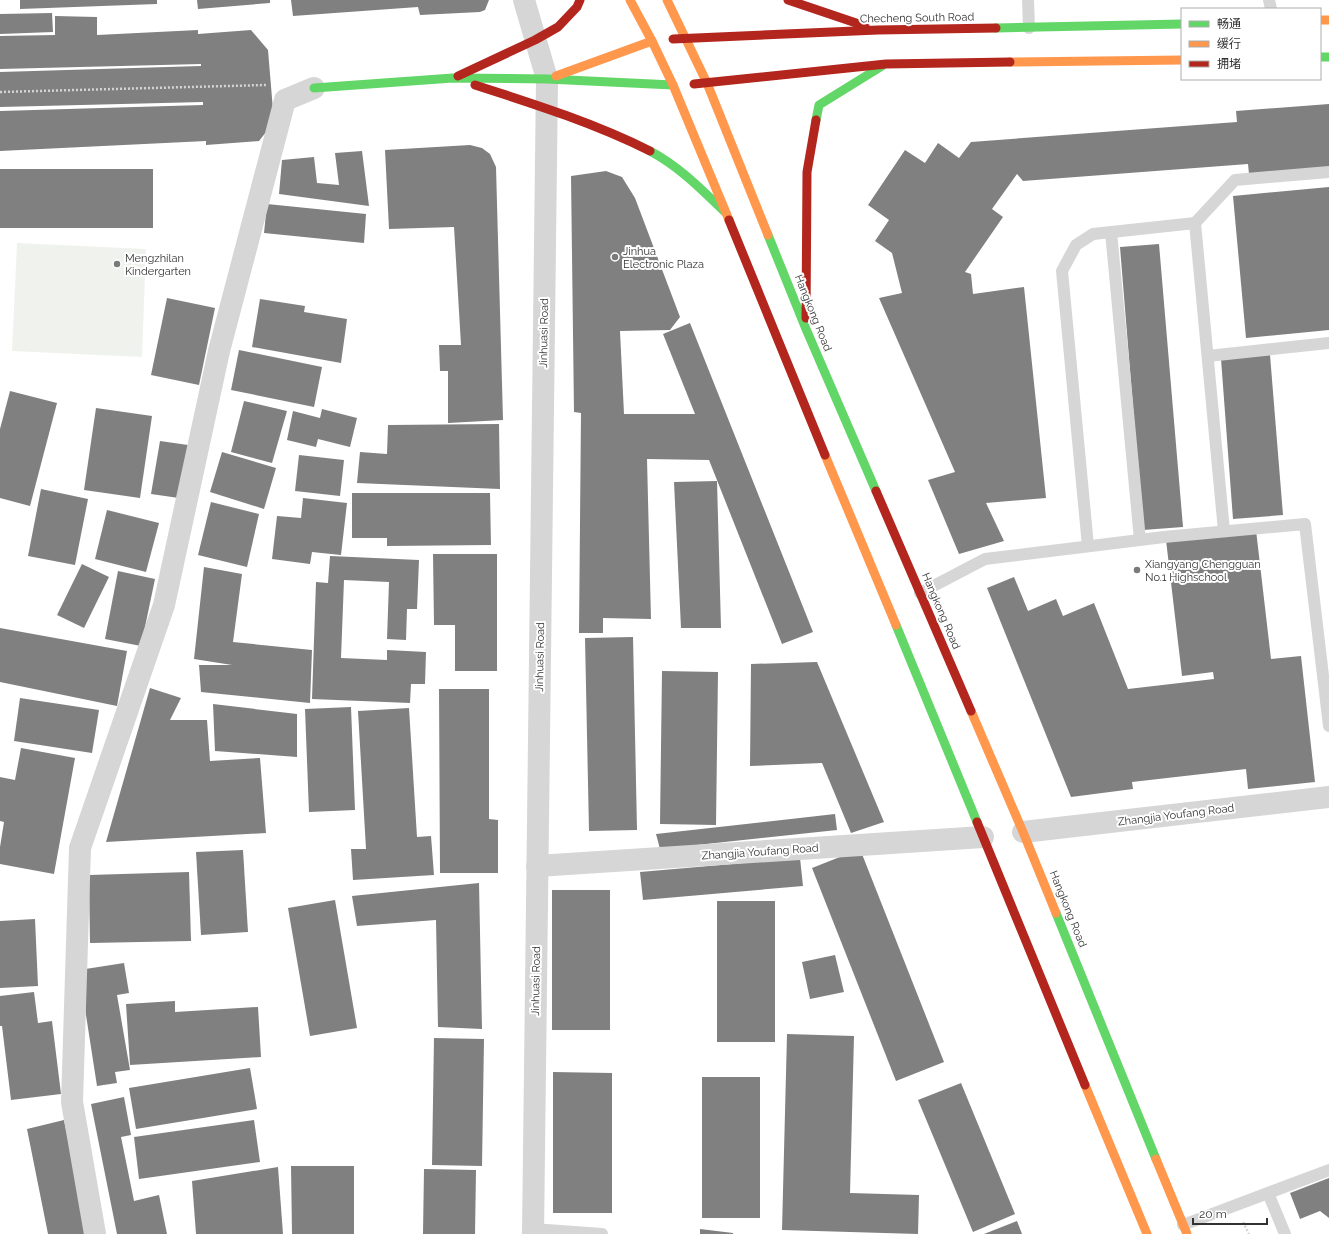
<svg xmlns="http://www.w3.org/2000/svg" width="1329" height="1234" viewBox="0 0 1329 1234" font-family="Raleway,'Noto Sans SC',sans-serif">
	<rect width="100%" height="100%" fill="#fff"/>
	<!-- green -->
	<polygon fill="#f0f3ed" points="17,243 146,249 142,357 12,351"/>
	<!-- building -->
	<g fill="#808080">
		<polygon points="20,0 157,0 157,4 20,9"/>
		<polygon points="197,0 270,0 270,3 198,9"/>
		<polygon points="291,0 489,0 485,10 480,12 420,15 418,7 293,16"/>
		<polygon points="52,13 53,32 0,34 0,14"/>
		<polygon points="55,16 97,17 97,35 198,30 198,34 251,30 268,50 274,122 259,141 206,145 206,141 0,151 0,111 203,105 203,102 0,107 0,72 201,66 201,64 0,69 0,36 55,35"/>
		<polygon points="1329,104 1329,168 1249,174 1248,164 1023,181 1017,174 992,209 1003,217 965,272 971,274 973,294 1024,287 1046,498 986,503 1004,541 959,554 928,480 955,472 879,298 902,293 892,253 875,241 889,220 868,205 905,150 925,163 938,143 959,158 971,142 1237,122 1236,111"/>
		<polygon points="470,145 482,148 490,154 496,167 503,420 448,423 448,371 440,371 439,345 461,345 454,227 389,229 385,150"/>
		<polygon points="362,151 369,206 279,194 282,160 314,157 317,183 339,185 335,153"/>
		<rect x="0" y="169" width="153" height="59"/>
		<polygon points="606,171 622,177 635,198 680,317 670,330 620,331 624,414 695,414 663,334 690,323 813,632 782,644 709,460 647,459 651,619 603,618 603,633 579,633 581,413 574,412 571,176"/>
		<polygon points="1329,187 1329,330 1246,338 1233,196"/>
		<polygon points="267,204 366,214 364,243 264,233"/>
		<polygon points="1159,244 1183,527 1143,530 1120,247"/>
		<polygon points="167,298 215,308 199,385 151,375"/>
		<polygon points="260,299 305,306 304,312 347,319 341,363 252,347"/>
		<polygon points="239,350 322,367 314,407 231,390"/>
		<polygon points="1270,355 1283,515 1233,519 1221,359"/>
		<polygon points="10,391 57,403 30,506 0,498 0,429"/>
		<polygon points="244,401 287,411 272,463 231,452"/>
		<polygon points="96,408 152,416 140,498 84,490"/>
		<polygon points="322,409 357,418 350,447 318,439 316,447 287,440 293,411 320,418"/>
		<polygon points="499,424 500,489 357,483 360,452 387,454 388,425"/>
		<polygon points="160,441 188,445 179,498 151,494"/>
		<polygon points="222,452 276,468 264,509 210,492"/>
		<polygon points="299,455 344,460 340,496 295,491"/>
		<polygon points="717,481 721,628 681,628 674,482"/>
		<polygon points="41,489 88,499 75,565 28,556"/>
		<polygon points="352,493 490,493 491,545 387,546 387,538 352,538"/>
		<polygon points="303,498 347,503 341,555 312,552 310,564 272,559 277,516 301,518"/>
		<polygon points="211,502 259,514 247,567 198,555"/>
		<polygon points="107,510 159,523 146,572 95,559"/>
		<polygon points="1256,530 1271,659 1301,656 1315,782 1248,789 1246,769 1132,782 1133,789 1071,797 987,588 1014,577 1028,611 1056,599 1063,616 1094,603 1128,689 1214,679 1213,672 1182,676 1166,540"/>
		<polygon points="433,554 497,554 497,671 455,671 455,625 434,625"/>
		<polygon points="330,556 419,560 417,609 407,609 406,640 387,639 389,582 344,580 341,658 387,660 387,650 426,652 425,684 411,684 410,703 312,699 316,582 328,583"/>
		<polygon points="82,564 109,577 84,628 57,615"/>
		<polygon points="204,567 242,574 233,642 312,650 310,703 201,692 199,665 232,665 194,659"/>
		<polygon points="118,571 155,579 141,646 105,639"/>
		<polygon points="0,628 127,651 117,706 0,682"/>
		<polygon points="633,637 637,830 589,831 585,638"/>
		<polygon points="817,662 884,822 851,833 822,763 750,766 751,664"/>
		<polygon points="662,671 718,672 716,825 660,824"/>
		<polygon points="150,688 181,698 170,720 207,720 210,761 260,758 266,833 106,842"/>
		<polygon points="439,689 489,689 489,819 498,820 498,873 440,873"/>
		<polygon points="20,698 99,710 92,753 14,741"/>
		<polygon points="213,704 297,714 297,757 215,751"/>
		<polygon points="351,707 355,810 309,812 305,709"/>
		<polygon points="409,708 417,837 431,836 434,875 353,880 351,849 366,849 358,711"/>
		<polygon points="21,748 75,758 54,874 0,864 0,847 4,822 0,821 0,777 15,780"/>
		<polygon points="835,814 837,830 660,849 656,834"/>
		<polygon points="860,849 944,1062 896,1081 812,868"/>
		<polygon points="243,850 248,932 201,935 196,852"/>
		<polygon points="800,858 803,886 643,900 640,872"/>
		<polygon points="189,872 191,941 90,943 89,875"/>
		<polygon points="479,883 482,1029 438,1027 436,920 357,926 352,896"/>
		<rect x="552" y="890" width="58" height="140"/>
		<polygon points="335,900 357,1028 310,1036 288,908"/>
		<rect x="717" y="901" width="58" height="141"/>
		<polygon points="35,919 38,986 0,988 0,921"/>
		<polygon points="835,955 844,992 810,999 802,962"/>
		<polygon points="124,963 129,993 117,995 130,1070 115,1072 117,1083 97,1086 79,970"/>
		<polygon points="34,992 38,1023 52,1021 61,1094 11,1100 2,1026 0,1026 0,996"/>
		<polygon points="175,1001 175,1012 258,1007 261,1057 130,1065 126,1004"/>
		<polygon points="787,1034 854,1036 850,1193 919,1195 918,1234 782,1230"/>
		<polygon points="434,1038 484,1039 482,1166 432,1165"/>
		<polygon points="250,1068 257,1109 136,1129 129,1088"/>
		<polygon points="553,1072 612,1073 612,1213 553,1213"/>
		<rect x="702" y="1077" width="58" height="141"/>
		<polygon points="961,1083 1015,1214 973,1232 918,1100"/>
		<polygon points="124,1097 131,1135 121,1137 134,1201 159,1195 167,1234 117,1234 91,1104"/>
		<polygon points="64,1120 88,1234 48,1234 27,1129"/>
		<polygon points="254,1120 260,1162 139,1179 134,1137"/>
		<polygon points="291,1166 354,1166 354,1234 292,1234"/>
		<polygon points="278,1167 283,1234 196,1234 192,1181"/>
		<polygon points="424,1169 476,1170 475,1234 423,1234"/>
		<polygon points="1329,1178 1329,1218 1320,1211 1300,1219 1290,1193"/>
		<polygon points="1017,1221 1022,1234 984,1234"/>
		<polygon points="700,1229 733,1233 733,1234 700,1234"/>
	</g>
	<g fill="none" stroke-linecap="round" stroke-linejoin="round">
		<!-- path -->
		<g stroke="#d4d4d4" stroke-width="2.5" stroke-dasharray="2 2" stroke-linecap="butt">
			<polyline points="0,92 266,85"/>
			<polyline points="1243,1222 1249,1234"/>
		</g>
		<!-- lane -->
		<g stroke="#d6d6d6" stroke-width="12">
			<polyline points="1028,0 1029,28"/>
			<polyline points="1269,0 1271,9"/>
			<polyline points="1195,223 1235,180 1329,172"/>
			<polyline points="1111,232 1140,540"/>
			<polyline points="1208,356 1329,343"/>
			<polyline points="1088,546 1062,271 1076,245 1093,234 1195,223 1224,531"/>
			<polyline points="920,593 985,559 1164,537 1305,524 1329,726"/>
			<polyline points="1268,1193 1285,1234"/>
			<polyline points="1183,1225 1329,1170"/>
			<polyline points="533,1229 602,1234"/>
		</g>
		<!-- street -->
		<g stroke="#d6d6d6" stroke-width="22">
			<polyline points="524,0 547,79 533,1234"/>
			<polyline points="1023,832 1329,797"/>
			<polyline points="537,866 983,837"/>
			<polyline points="95,1234 72,1102 80,848 164,605 219,351 285,100 314,88"/>
		</g>
		<!-- fast -->
		<g stroke="#63d668" stroke-width="9">
			<polyline points="996,28 1182,24"/>
			<polyline points="1320,57 1329,57"/>
			<polyline points="314,88 453,78 547,79 673,85"/>
			<polyline points="816,120 819,105 882,66"/>
			<path d="M650 151C680 167 702 190 726 213"/>
			<polyline points="768,235 806,329 876,491"/>
			<polyline points="896,625 977,822"/>
			<polyline points="1056,913 1156,1159"/>
		</g>
		<!-- slow -->
		<g stroke="#ff974d" stroke-width="9">
			<polyline points="630,0 652,41 673,85 729,220"/>
			<polyline points="667,0 707,83 768,235"/>
			<polyline points="1320,20 1329,20"/>
			<polyline points="1010,62 1182,60"/>
			<polyline points="556,76 652,41"/>
			<polyline points="825,455 896,625"/>
			<polyline points="971,711 1023,832 1056,913"/>
			<polyline points="1085,1085 1147,1234"/>
			<polyline points="1156,1159 1187,1234"/>
		</g>
		<!-- jam -->
		<g stroke="#b3261e" stroke-width="9">
			<polyline points="788,0 865,26"/>
			<polyline points="673,39 878,30 996,28"/>
			<polyline points="458,76 535,40 558,27 577,7 580,0"/>
			<polyline points="694,84 886,64 1010,62"/>
			<path d="M475 85C534 104 594 123 650 151"/>
			<polyline points="729,220 825,455"/>
			<polyline points="806,318 807,172 816,120"/>
			<polyline points="876,491 971,711"/>
			<polyline points="977,822 1085,1085"/>
		</g>
	</g>
	<!-- markers -->
	<g fill="#7a7a7a" stroke="#fff" stroke-width="1.5">
		<circle cx="615" cy="257" r="4"/>
		<circle cx="117" cy="264" r="4"/>
		<circle cx="1137" cy="570" r="4"/>
	</g>
	<g text-anchor="middle" dominant-baseline="central" stroke-width="4" stroke-linejoin="round" paint-order="stroke">
		<!-- street labels -->
		<g font-size="11" fill="#323232" stroke="#fff">
			<text transform="translate(917 18) rotate(-1)">Checheng South Road</text>
			<text transform="translate(813 313) rotate(68)">Hangkong Road</text>
			<text transform="translate(544 333) rotate(-89)">Jinhuasi Road</text>
			<text transform="translate(941 611) rotate(67)">Hangkong Road</text>
			<text transform="translate(540 657) rotate(-89)">Jinhuasi Road</text>
			<text transform="translate(1176 815) rotate(-7)">Zhangjia Youfang Road</text>
			<text transform="translate(760 852) rotate(-4)">Zhangjia Youfang Road</text>
			<text transform="translate(1068 909) rotate(68)">Hangkong Road</text>
			<text transform="translate(536 981) rotate(-89)">Jinhuasi Road</text>
		</g>
		<!-- poi labels -->
		<g font-size="11" fill="#323232" stroke="#fff" text-anchor="start">
			<text x="623" y="251">Jinhua<tspan x="623" dy="13">Electronic Plaza</tspan></text>
			<text x="125" y="258">Mengzhilan<tspan x="125" dy="13">Kindergarten</tspan></text>
			<text x="1145" y="564">Xiangyang Chengguan<tspan x="1145" dy="13">No.1 Highschool</tspan></text>
		</g>
	</g>
	<!-- legend -->
	<rect x="1181" y="8" width="140" height="72" fill="#ffffff" stroke="#adadad"/>
	<rect x="1189" y="21" width="20" height="6" fill="#63d668" stroke="#adadad"/>
	<text x="1217" y="28" font-size="12" fill="#323232">畅通</text>
	<rect x="1189" y="41" width="20" height="6" fill="#ff974d" stroke="#adadad"/>
	<text x="1217" y="48" font-size="12" fill="#323232">缓行</text>
	<rect x="1189" y="61" width="20" height="6" fill="#b3261e" stroke="#adadad"/>
	<text x="1217" y="68" font-size="12" fill="#323232">拥堵</text>
	<!-- scale -->
	<path d="M1193 1218v6h74v-6" fill="none" stroke="#323232" stroke-width="2"/>
	<text x="1199" y="1218" font-size="12" fill="#323232" stroke="#ffffff" stroke-width="3" paint-order="stroke">20 m</text>
</svg>
